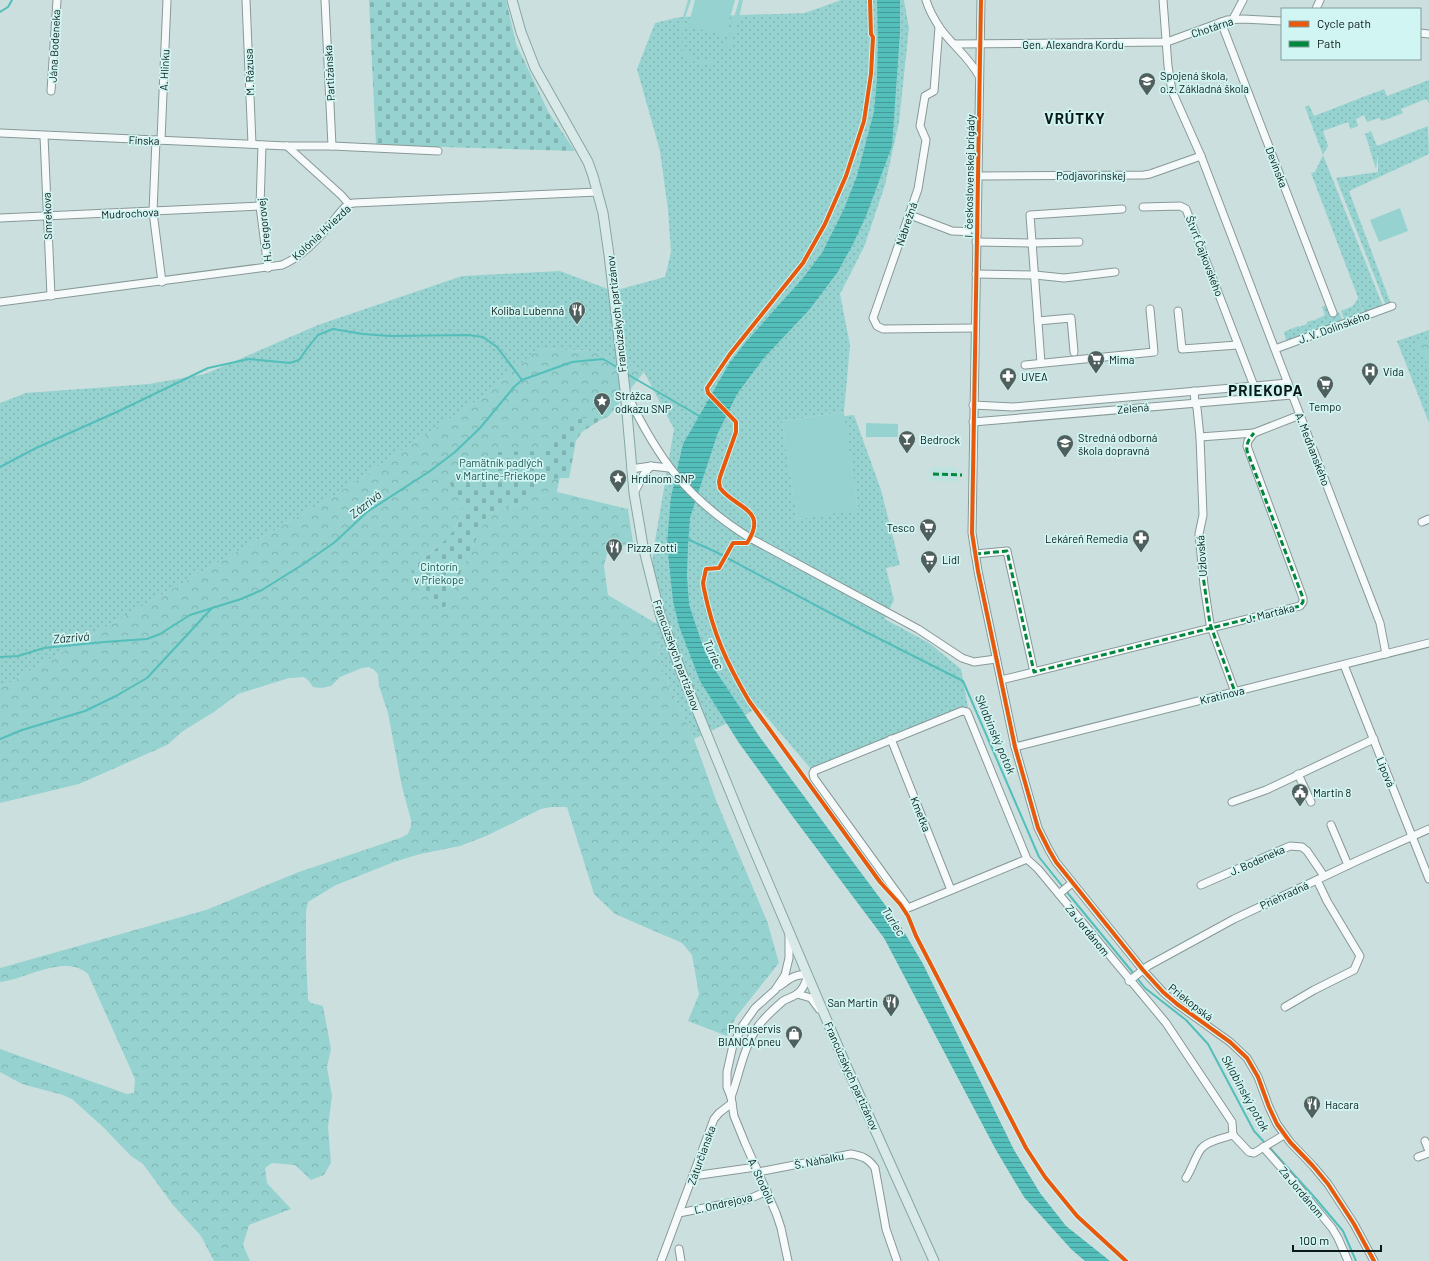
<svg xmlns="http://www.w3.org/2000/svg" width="1429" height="1261" viewBox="0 0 1429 1261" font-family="Barlow,sans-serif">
	<defs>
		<pattern id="grass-dots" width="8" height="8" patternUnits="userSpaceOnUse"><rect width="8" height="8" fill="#96d2cf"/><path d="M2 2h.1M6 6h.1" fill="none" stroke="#80b4b1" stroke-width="1.8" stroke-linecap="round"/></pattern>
		<pattern id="forest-crowns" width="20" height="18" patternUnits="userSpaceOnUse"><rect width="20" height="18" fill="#96d2cf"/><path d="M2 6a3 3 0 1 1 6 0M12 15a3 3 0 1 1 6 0" fill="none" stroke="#80b4b1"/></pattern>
		<pattern id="cemetery-stones" width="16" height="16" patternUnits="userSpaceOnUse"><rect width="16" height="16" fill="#96d2cf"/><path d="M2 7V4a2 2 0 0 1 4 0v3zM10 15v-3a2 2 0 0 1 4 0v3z" fill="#80b4b1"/></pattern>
		<pattern id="water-rules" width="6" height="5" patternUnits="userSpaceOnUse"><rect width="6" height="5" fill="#53beba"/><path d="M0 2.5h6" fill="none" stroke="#439a96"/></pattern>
	</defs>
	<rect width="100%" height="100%" fill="#cbe0de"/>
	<!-- built -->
	<polygon fill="#bee2df" points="930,467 958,467 958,482 930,481"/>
	<!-- grass -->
	<g fill="url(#grass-dots)">
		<polygon points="841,0 904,0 909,28 899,122 885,185 864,247 840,294 850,345 844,412 782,421 797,519 858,509 844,416 854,415 881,490 900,565 886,568 894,600 885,619 929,643 961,669 968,707 811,769 759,708 694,739 662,669 659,659 652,570 653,553 674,429 644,372 595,351 538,349 484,396 327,500 0,688 0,403 26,393 149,384 205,374 318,325 462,276 560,271 613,291 665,277 671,252 668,210 660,151 637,69 655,23 680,17 805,13"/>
		<polygon points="1429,80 1429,103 1426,99 1401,109 1403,113 1382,121 1379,118 1367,122 1364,115 1356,119 1358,126 1351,129 1348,122 1323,131 1328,146 1323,155 1384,309 1365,316 1311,173 1315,172 1323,155 1305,107 1309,105 1314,116 1384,89 1387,96"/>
		<polygon points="1428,126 1429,154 1349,191 1391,304 1386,306 1336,178 1378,172 1378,154 1376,169 1369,147 1373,146 1369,146 1365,134 1371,131 1377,146"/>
		<polygon points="1358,298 1364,315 1345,321 1341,311 1353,306"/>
		<polygon points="1326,305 1330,315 1339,312 1343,322 1289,341 1286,340 1284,332 1298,326 1299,327 1307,324 1307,322 1313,320 1313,321 1325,315 1322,307"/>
		<polygon points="1429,330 1429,423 1397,341"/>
	</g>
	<!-- forest -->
	<g fill="url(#forest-crowns)" fill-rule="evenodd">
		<polygon points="1429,339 1429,365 1411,345"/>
		<path d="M537 349 595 351 644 372 608 417 568 432 557 492 628 509 633 543 608 550 604 566 608 595 657 624 658 652 662 669 694 739 716 800 767 921 779 963 736 1017 727 1036 688 1021 699 994 692 955 682 943 615 914 594 894 567 807H551L541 809 486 836 460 846 420 854 394 862 336 885 308 902 306 911V957L308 1000 311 1003 323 1006 331 1049 327 1067 332 1096 328 1127 331 1163 324 1175 311 1180 295 1165 272 1163 265 1168 267 1183 291 1209 249 1225 243 1245 250 1261H214L201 1236 173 1205 143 1164 131 1156 103 1127 72 1099 63 1095 22 1084 0 1072V1049L127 1094 134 1093 135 1079 88 974C66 953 26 979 0 982V968L206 910 296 873 400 838 408 834 411 826V820L402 787 388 713 379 686 378 674 374 670 369 667 362 668 340 677 331 686 320 688 313 687 308 680 304 677 289 678 238 694 214 712 183 731 167 745 79 784 0 803V688L327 500 484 396ZM524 502 488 514 443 610 411 569 449 538 462 517Z"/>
	</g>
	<!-- cemetery -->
	<g fill="url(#cemetery-stones)">
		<polygon points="369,0 506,0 516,44 549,113 575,151 376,145"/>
		<path d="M591 417H605L582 432 576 441 569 478 541 479 538 488 524 502 488 514 443 611 410 569C428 555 467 530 462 504 461 497 453 489 449 483L499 452 550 451 558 431 570 421Z"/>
	</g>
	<!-- garden -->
	<g fill="#96d2cf">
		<path d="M688 0H691C687 13 679 31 683 45 687 61 710 66 721 54 724 51 725 47 727 43L739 0H743C739 17 735 41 724 55 710 74 680 62 679 39 679 26 685 12 688 0Z"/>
		<polygon points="695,0 735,0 725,36 688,26"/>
		<polygon points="1400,208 1408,231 1379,242 1370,220"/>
		<polygon points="844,412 858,510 797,519 782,421"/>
		<polygon points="866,423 898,424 898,437 866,437"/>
	</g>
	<!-- water -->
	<polygon fill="url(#water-rules)" points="877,0 900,0 900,32 892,146 866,216 853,244 837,273 809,310 763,359 737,394 717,435 690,518 688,546 687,576 689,604 695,623 705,652 717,673 759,736 900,925 923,964 1014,1150 1040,1193 1066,1226 1110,1261 1085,1261 1072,1250 1024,1197 996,1150 884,938 790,813 739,743 700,681 679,626 673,601 667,543 671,497 683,444 729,364 745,343 803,278 822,253 844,209 857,176 874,112 877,79 878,43"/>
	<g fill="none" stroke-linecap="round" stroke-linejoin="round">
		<!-- stream -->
		<g stroke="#53beba" stroke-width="2">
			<polyline points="0,12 8,7 12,0"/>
			<polyline points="627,374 701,417"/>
			<polyline points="0,467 36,448 119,411 208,368 249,359 290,363 299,360 306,350 318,335 333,329 363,334 390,336 468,335 483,337 497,347 522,380"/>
			<polyline points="687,539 714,551 862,630 963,681 1039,857 1063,887"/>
			<polyline points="0,657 18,656 44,648 104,642 147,639 160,634 190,615 241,599 262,590 302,565 335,542 367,512 430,471 455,452 480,428 514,387 522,380 572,362 603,359 620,369"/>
			<polyline points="0,739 22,730 85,711 116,696 147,678 212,608"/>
			<polyline points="1066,891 1134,974"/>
			<polyline points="1137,978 1145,988 1186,1020 1208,1044 1254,1131 1266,1144"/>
			<polyline points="1269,1147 1316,1199 1343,1231 1356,1261"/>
		</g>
		<!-- minor casing -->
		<g stroke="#889897" stroke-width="9">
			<g id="minor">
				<polyline points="246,0 252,144"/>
				<polyline points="325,0 332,146"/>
				<path d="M926 0C929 10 934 19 940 28 952 45 969 57 979 76"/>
				<polyline points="981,0 972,533 978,571 1015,747 1038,828 1049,850 1056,862 1143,970 1163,992 1177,1004 1230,1042 1247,1058 1258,1077 1269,1107 1277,1124 1290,1142 1313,1166 1328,1184 1354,1224 1374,1261"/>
				<polyline points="1163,0 1168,66 1172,91 1201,156 1339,517 1370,597 1380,623 1386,654"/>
				<polyline points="1316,9 1320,0"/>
				<polyline points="1233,19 1243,0"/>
				<polyline points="1221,22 1333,313"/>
				<polyline points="939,27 934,91 925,96 920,126 926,140 918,189 873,318 877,326 883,329 974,328"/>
				<polyline points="1420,33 1429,34"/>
				<polyline points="954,44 1167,42 1227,20 1243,19 1282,21"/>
				<polyline points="51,91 57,0"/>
				<polyline points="0,133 287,146 332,146 438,151"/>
				<polyline points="44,136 51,296"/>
				<polyline points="156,140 153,212 162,282"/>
				<polyline points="161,140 167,0"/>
				<polyline points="262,145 260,206 268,268"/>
				<polyline points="287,146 341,195 349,204"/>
				<polyline points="978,176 1144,175 1150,174 1201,156"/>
				<polyline points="1143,207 1180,206 1186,209 1254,386"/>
				<polyline points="910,215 952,231 977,232"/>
				<polyline points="0,218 260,206"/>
				<polyline points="976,242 1032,243 1079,242"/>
				<polyline points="976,274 1035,275 1064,278 1115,272"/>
				<path d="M0 302 282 265C308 254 326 229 344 208L349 204 354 203 598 192"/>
				<polyline points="1178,311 1182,349 1238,345"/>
				<polyline points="1038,321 1071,318 1074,352"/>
				<polyline points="1275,349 1392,306"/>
				<polyline points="1041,363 1030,215 1122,209"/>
				<polyline points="1025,365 1154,352 1150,309"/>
				<polyline points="1194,391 1195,403 1197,408 1200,437 1203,515 1199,534 1204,585 1210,624 1235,692"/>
				<path d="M627 394C658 459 687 499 750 538L918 629 962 658 974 662 996 659"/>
				<polyline points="973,405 1013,407 1288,383"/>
				<polyline points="973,422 1292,395"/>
				<polyline points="1200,437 1254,433"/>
				<polyline points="631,469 651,466 669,468"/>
				<polyline points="634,493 644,474 651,466"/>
				<polyline points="1422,522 1429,519"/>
				<polyline points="975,554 1007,551 1034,672"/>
				<polyline points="1344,665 1429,879"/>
				<polyline points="1001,680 1300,606 1303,602 1303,598 1247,446 1248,441 1254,433 1300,415"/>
				<polyline points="891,739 951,890"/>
				<polyline points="1015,747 1429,643"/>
				<polyline points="1298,774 1311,802"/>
				<polyline points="1232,802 1266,790 1374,739"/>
				<polyline points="1331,825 1348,865"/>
				<polyline points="1027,859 908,908 814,778 813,773 814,771 962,711 967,712 1027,859 1038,869 1166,1023 1232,1122 1233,1135"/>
				<polyline points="1201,885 1290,846 1302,847 1307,851 1324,876"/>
				<polyline points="1059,894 1072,883"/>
				<polyline points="1129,981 1148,966 1234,919 1359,860 1429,829"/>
				<polyline points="797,994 811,998 819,1009"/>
				<polyline points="1285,1007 1314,990 1354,970 1360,956 1327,901 1317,880"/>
				<path d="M731 1097C740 1073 743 1047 759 1025 766 1016 775 1008 783 1001 788 998 793 997 797 994 803 990 806 982 808 975 796 973 789 979 780 986"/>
				<polyline points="1233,1135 1249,1152 1254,1153 1284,1135"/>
				<polyline points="1425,1141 1429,1151"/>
				<polyline points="1263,1147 1294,1182 1332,1228 1338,1238 1348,1261"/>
				<polyline points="1418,1157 1429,1153"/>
				<path d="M758 1172 851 1154C862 1156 868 1158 875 1168L886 1229 897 1261"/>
				<polyline points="693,1176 756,1167"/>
				<path d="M1186 1178C1192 1169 1195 1157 1201 1149 1207 1141 1224 1138 1233 1135"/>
				<polyline points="679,1213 749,1199 767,1191"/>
				<polyline points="679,1249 681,1261"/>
				<polyline points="661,1261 714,1119 719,1113 732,1103"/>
				<polyline points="788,1261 781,1228 776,1213 745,1143 734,1116 731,1097 727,1087 727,1072 733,1045 743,1025 755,1008 775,990 785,975 789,958 789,934"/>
			</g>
		</g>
		<!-- major casing -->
		<g stroke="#85a6a4" stroke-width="11">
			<polyline id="major" points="512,0 521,32 535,68 588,162 593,176 603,213 609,255 625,390 634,493 643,546 660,614 681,671 747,833 845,1063 934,1261"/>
		</g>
		<!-- minor -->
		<use href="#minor" stroke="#f7fafa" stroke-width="7"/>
		<!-- major -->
		<use href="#major" stroke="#d9e9e8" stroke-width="9"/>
		<!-- quiet -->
		<g stroke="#00873e" stroke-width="3" stroke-dasharray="6 3" stroke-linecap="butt">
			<polyline points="933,474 962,475"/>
			<path d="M975 554 1007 551 1034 672 1300 606 1303 602V598L1247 451C1246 443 1249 439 1254 433"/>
			<polyline points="1201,562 1210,624 1235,692"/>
		</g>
		<!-- cycleway casing -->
		<g stroke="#d0f5f2" stroke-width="6">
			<g id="cycleway">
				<path d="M870 0 871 34 873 37 871 74 864 121 846 176 825 224 803 263 730 354 707 388 708 393 736 422V432L720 477 719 482 720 488C736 509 769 509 747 543H733L719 568 706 569 703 583 704 589C713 633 726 662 749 701L880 882 900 904 908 916 916 936 1026 1148 1045 1177 1077 1216 1126 1261"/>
				<polyline points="981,0 972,533 978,571 1015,747 1038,828 1049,850 1056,862 1143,970 1163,992 1177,1004 1230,1042 1247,1058 1258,1077 1269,1107 1277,1124 1290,1142 1313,1166 1328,1184 1354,1224 1374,1261"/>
			</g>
		</g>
		<!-- cycleway -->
		<use href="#cycleway" stroke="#e8590c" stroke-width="4"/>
	</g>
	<!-- icons -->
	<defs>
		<g id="school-pin" transform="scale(0.9)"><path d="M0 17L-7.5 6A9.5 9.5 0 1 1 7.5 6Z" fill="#4e5f5d" stroke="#d0f5f2"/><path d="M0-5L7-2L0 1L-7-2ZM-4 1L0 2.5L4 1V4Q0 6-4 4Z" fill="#fff"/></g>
		<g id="restaurant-pin" transform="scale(0.9)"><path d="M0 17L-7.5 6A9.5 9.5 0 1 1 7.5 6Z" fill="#4e5f5d" stroke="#d0f5f2"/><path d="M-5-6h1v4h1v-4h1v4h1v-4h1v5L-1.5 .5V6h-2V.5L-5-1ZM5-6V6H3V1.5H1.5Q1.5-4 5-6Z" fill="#fff"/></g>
		<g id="supermarket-pin" transform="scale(0.9)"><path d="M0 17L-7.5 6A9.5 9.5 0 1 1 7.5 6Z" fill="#4e5f5d" stroke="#d0f5f2"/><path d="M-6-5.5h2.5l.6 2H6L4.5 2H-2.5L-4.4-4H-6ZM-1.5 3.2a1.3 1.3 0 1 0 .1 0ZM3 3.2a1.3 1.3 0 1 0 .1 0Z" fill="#fff"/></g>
		<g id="hospital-pin" transform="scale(0.9)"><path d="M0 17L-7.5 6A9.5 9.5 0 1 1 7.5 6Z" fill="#4e5f5d" stroke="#d0f5f2"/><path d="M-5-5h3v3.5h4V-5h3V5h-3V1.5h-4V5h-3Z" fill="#fff"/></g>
		<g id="pharmacy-pin" transform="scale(0.9)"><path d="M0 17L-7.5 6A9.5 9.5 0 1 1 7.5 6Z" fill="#4e5f5d" stroke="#d0f5f2"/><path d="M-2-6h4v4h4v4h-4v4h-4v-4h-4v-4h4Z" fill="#fff"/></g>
		<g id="sight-pin" transform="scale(0.9)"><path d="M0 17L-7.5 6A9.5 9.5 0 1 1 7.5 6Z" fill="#4e5f5d" stroke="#d0f5f2"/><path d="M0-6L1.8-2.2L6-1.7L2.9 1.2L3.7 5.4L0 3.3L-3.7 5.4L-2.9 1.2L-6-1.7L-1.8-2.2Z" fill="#fff"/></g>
		<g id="bar-pin" transform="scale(0.9)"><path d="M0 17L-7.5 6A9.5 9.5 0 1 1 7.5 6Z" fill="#4e5f5d" stroke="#d0f5f2"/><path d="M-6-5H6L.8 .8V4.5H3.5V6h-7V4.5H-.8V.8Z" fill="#fff"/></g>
		<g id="civic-pin" transform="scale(0.9)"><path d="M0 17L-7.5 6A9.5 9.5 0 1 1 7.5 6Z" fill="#4e5f5d" stroke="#d0f5f2"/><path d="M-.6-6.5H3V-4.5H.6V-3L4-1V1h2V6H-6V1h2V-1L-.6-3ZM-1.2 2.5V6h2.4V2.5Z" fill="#fff"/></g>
		<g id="shop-pin" transform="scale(0.9)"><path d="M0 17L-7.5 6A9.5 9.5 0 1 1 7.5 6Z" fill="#4e5f5d" stroke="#d0f5f2"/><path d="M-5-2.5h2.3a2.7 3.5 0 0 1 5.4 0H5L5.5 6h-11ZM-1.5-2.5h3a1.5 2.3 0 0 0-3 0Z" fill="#fff"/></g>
	</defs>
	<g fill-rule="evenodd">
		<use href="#school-pin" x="1147" y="81"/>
		<use href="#restaurant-pin" x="577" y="310"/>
		<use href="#supermarket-pin" x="1096" y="359"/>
		<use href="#hospital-pin" x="1370" y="371"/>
		<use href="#pharmacy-pin" x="1008" y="376"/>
		<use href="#supermarket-pin" x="1325" y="384"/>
		<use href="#sight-pin" x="602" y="401"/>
		<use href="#bar-pin" x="907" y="439"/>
		<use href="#school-pin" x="1065" y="443"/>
		<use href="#sight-pin" x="618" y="478"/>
		<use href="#supermarket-pin" x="928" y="527"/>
		<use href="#pharmacy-pin" x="1141" y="538"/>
		<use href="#restaurant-pin" x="614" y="547"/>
		<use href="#supermarket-pin" x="929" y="559"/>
		<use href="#civic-pin" x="1300" y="792"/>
		<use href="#restaurant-pin" x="891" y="1002"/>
		<use href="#shop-pin" x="794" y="1034"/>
		<use href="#restaurant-pin" x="1312" y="1104"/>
	</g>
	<g text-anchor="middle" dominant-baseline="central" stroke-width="3.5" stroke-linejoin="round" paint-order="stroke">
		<!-- street labels -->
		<g font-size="11" fill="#0b1918" stroke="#d0f5f2">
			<text transform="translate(1212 27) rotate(-18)">Chotárna</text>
			<text x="1073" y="44">Gen. Alexandra Kordu</text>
			<text transform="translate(54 46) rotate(-87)">Jána Bodeneka</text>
			<text transform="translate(164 70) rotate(-87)">A. Hlinku</text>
			<text transform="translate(249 72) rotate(-92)">M. Rázusa</text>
			<text transform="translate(329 73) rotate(-93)">Partizánska</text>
			<text transform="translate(144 140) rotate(2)">Fínska</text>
			<text transform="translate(1277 167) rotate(69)">Devínska</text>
			<text x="1091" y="175">Podjavorinskej</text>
			<text transform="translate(969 176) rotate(-89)">I. československej brigády</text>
			<text transform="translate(130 213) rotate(-3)">Mudrochova</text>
			<text transform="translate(47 216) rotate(-92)">Smrekova</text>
			<text transform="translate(906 224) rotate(-71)">Nábrežná</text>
			<text transform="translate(264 230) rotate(-96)">H. Gregorovej</text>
			<text transform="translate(321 232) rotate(-43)">Kolónia Hviezda</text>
			<text transform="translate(1205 256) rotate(69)">Štvrť Čajkovského</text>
			<text transform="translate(616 314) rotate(-96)">Francúzskych partizánov</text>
			<text transform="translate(1334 327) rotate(-20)">J. V. Dolinského</text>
			<text transform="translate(1133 408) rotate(-5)">Zelená</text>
			<text transform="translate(1313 449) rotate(69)">A. Medňanského</text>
			<text transform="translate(1201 556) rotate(-94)">Uzlovská</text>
			<text transform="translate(1270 613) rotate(-14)">J. Martáka</text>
			<text transform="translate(677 655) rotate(70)">Francúzskych partizánov</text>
			<text transform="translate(1222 695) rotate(-14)">Kratinova</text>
			<text transform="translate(1386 772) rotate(68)">Lipová</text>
			<text transform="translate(921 814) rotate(68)">Kmeťka</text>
			<text transform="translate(1257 860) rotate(-24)">J. Bodeneka</text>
			<text transform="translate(1284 895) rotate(-25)">Priehradná</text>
			<text transform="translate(1088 930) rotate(51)">Za Jordánom</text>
			<text transform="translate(1191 1002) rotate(38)">Priekopská</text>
			<text transform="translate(852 1076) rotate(66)">Francúzskych partizánov</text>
			<text transform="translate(701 1155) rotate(-70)">Záturčianska</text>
			<text transform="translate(819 1160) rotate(-11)">Š. Náhalku</text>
			<text transform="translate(762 1181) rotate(65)">A. Stodolu</text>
			<text transform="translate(1302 1192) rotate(50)">Za Jordánom</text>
			<text transform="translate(723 1203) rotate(-13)">Ľ. Ondrejova</text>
		</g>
		<!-- poi labels -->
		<g font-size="11" fill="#0b1918" stroke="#d0f5f2" text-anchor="start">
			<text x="1160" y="75">Spojená škola,<tspan x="1160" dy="13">o.z. Základná škola</tspan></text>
			<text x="564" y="310" text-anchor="end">Koliba Lubenná</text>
			<text x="1109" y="359">Mima</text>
			<text x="1383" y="371">Vida</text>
			<text x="1021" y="376">UVEA</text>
			<text x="615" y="395">Strážca<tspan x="615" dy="13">odkazu SNP</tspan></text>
			<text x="1325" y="406" text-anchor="middle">Tempo</text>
			<text x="1078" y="437">Stredná odborná<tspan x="1078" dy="13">škola dopravná</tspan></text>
			<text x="920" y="439">Bedrock</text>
			<text x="631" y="478">Hrdinom SNP</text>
			<text x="915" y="527" text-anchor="end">Tesco</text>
			<text x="1128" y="538" text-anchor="end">Lekáreň Remedia</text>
			<text x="627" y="547">Pizza Zotti</text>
			<text x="942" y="559">Lidl</text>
			<text x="1313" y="792">Martin 8</text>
			<text x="878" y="1002" text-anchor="end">San Martin</text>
			<text x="781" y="1028" text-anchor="end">Pneuservis<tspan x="781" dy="13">BIANCA pneu</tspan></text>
			<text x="1325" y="1104">Hacara</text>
		</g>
		<!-- park labels -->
		<g font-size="11" fill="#1d5451" stroke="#d0f5f2">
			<text x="501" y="462">Pamätník padlých<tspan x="501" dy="13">v Martine-Priekope</tspan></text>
			<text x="439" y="566">Cintorín<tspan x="439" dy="13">v Priekope</tspan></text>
		</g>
		<!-- water labels -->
		<g font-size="12" font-style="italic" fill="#1a302f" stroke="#d0f5f2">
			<text transform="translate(365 504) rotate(-38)">Zázrivá</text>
			<text transform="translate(71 637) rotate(-5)">Zázrivá</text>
			<text transform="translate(714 654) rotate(65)">Turiec</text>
			<text transform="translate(996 734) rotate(67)">Sklabinský potok</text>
			<text transform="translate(894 921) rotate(57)">Turiec</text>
			<text transform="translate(1246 1093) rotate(61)">Sklabinský potok</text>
		</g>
		<!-- district labels -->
		<g font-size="15" font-weight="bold" letter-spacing="1" fill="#0b1918" stroke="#d0f5f2">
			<text x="1075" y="118">VRÚTKY</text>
			<text x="1266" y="390">PRIEKOPA</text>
		</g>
	</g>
	<!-- legend -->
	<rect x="1281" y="8" width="140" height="52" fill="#d0f5f2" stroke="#819d9b"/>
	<rect x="1289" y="21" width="20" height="6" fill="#e8590c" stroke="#819d9b"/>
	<text x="1317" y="28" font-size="12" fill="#0b1918">Cycle path</text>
	<rect x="1289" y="41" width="20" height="6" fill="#00873e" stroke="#819d9b"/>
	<text x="1317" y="48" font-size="12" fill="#0b1918">Path</text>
	<!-- scale -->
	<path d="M1293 1245v6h88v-6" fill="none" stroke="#0b1918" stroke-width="2"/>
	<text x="1299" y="1245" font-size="12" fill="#0b1918" stroke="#d0f5f2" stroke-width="3" paint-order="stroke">100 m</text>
</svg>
